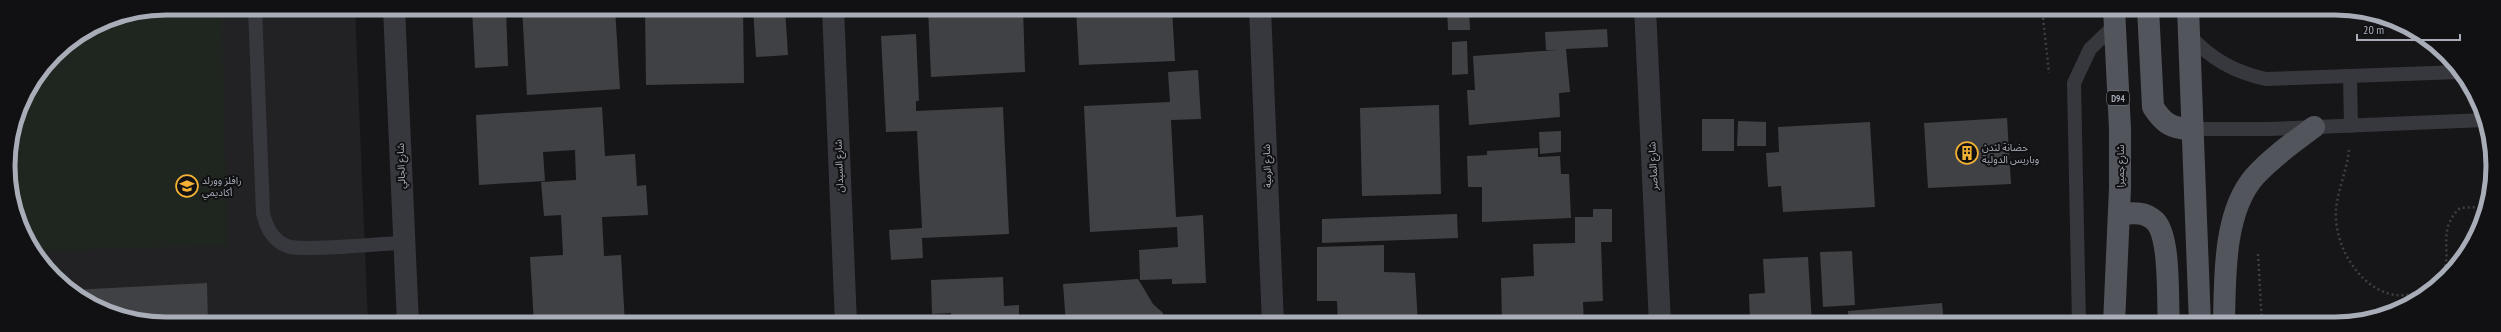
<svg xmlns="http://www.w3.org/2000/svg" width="2501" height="332" viewBox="0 0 2501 332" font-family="'PT Sans Narrow','Noto Sans Arabic',sans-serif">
	<rect width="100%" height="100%" fill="#161618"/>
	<!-- built -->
	<polygon fill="#222225" points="166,8 355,8 368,324 155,324 96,308 47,270 16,217 8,156 24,96 54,54 106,20"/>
	<!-- green -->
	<polygon fill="#1e261f" points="166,8 222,8 227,245 36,251 16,217 8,156 24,96 54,54 106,20"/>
	<!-- building -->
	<g fill="#404145">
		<polygon points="472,8 506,8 508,66 475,68"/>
		<polygon points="522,8 615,8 620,89 527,95"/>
		<polygon points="645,8 743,8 744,83 646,85"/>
		<polygon points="753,8 785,8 788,55 756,57"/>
		<polygon points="928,8 1023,8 1025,72 931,77"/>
		<polygon points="1076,8 1172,8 1175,61 1079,65"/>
		<polygon points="1447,8 1469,8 1470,30 1448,30"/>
		<polygon points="1607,29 1608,47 1566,49 1570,92 1559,93 1560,117 1469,125 1467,90 1475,90 1473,56 1557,50 1546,50 1545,32"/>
		<polygon points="916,34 919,101 916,101 916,111 1003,107 1009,234 922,238 923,258 891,260 889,230 922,228 917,131 886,132 881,36"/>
		<polygon points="1467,41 1468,74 1452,75 1452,42"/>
		<polygon points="1198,70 1201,119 1171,120 1176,217 1203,215 1206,283 1172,284 1172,279 1140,280 1139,250 1178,247 1177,227 1090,232 1084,106 1170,102 1168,72"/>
		<polygon points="1439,105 1441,194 1362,196 1360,108"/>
		<polygon points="602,107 605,156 635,154 637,186 646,185 648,215 602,217 604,256 621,255 625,324 534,324 530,257 563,255 561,215 544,216 541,182 576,180 575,150 543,152 545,181 479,185 476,115"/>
		<polygon points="2007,118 2011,184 1928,188 1924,123"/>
		<rect x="1702" y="119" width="32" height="32"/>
		<polygon points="1738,121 1766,122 1766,146 1737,146"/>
		<polygon points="1870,122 1875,207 1783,212 1781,186 1768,187 1766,153 1779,152 1778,127"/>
		<polygon points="1561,131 1561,152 1540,154 1539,132"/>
		<polygon points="1538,148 1538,157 1560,156 1561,174 1569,174 1571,218 1482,222 1482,187 1468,187 1467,156 1487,155 1487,151"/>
		<polygon points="1593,209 1612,209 1612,242 1601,242 1603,301 1583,302 1584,324 1502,324 1501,278 1534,276 1533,244 1575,243 1575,217 1593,217"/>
		<polygon points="1457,214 1458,238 1322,243 1322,219"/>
		<polygon points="1384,245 1384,272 1415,273 1418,324 1338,324 1337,301 1317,301 1317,247"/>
		<polygon points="1852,251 1855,305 1823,307 1820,252"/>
		<polygon points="1808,257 1812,324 1761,324 1761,320 1750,321 1749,294 1765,293 1763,259"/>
		<polygon points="1003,277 1004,306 1019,305 1019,324 952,324 951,313 932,314 931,280"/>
		<polygon points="1138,279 1153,304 1163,313 1165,324 1066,324 1063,284"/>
		<polygon points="207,283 208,324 155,324 96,308 72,290"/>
		<polygon points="1942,303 1944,324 1849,324 1848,311"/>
	</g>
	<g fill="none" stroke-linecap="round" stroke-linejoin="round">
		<!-- path -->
		<g stroke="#3d3f44" stroke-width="2.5" stroke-dasharray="2 3" stroke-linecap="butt">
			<polyline points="2042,8 2049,73"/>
			<path d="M2349 150C2347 172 2334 198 2336 219 2339 271 2395 326 2440 275 2456 258 2434 232 2460 208L2478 207 2484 209"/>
			<polyline points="2258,254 2262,324"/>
		</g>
		<!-- service -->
		<g stroke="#37383d" stroke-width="14">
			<path d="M255 8 263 213C266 227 272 240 287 246 301 252 383 243 404 243"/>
			<path d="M2189 35C2211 59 2234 72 2266 79L2460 72"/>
			<polyline points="2350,77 2351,126"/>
			<polyline points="2191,129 2268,129 2485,120"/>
			<polyline points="2079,324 2074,83 2090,49 2114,26"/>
		</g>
		<!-- minor -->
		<g stroke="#37383d" stroke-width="22">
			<polyline points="394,8 408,324"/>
			<polyline points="833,8 846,324"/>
			<polyline points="1260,8 1273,324"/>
			<polyline points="1645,8 1660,324"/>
		</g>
		<!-- primary -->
		<g stroke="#53555c" stroke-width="22">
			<polyline points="2114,8 2120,129 2120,188 2114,324"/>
			<path d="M2148 8 2153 107C2163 123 2172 129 2191 129"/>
			<polyline points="2188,8 2200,324"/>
			<path d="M2120 214C2132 213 2145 211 2155 221 2171 237 2167 300 2169 324"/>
			<path d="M2224 324C2225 278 2223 212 2255 176 2272 157 2294 142 2314 127"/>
		</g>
	</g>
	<!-- icons -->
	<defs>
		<g id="building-ring" transform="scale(1.15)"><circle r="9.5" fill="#111113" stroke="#f2b134" stroke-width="1.5"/><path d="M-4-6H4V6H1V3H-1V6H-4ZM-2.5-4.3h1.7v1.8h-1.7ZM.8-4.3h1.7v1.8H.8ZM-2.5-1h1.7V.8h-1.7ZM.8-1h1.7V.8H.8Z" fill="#f2b134"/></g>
		<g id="school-ring" transform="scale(1.15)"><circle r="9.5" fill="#111113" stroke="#f2b134" stroke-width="1.5"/><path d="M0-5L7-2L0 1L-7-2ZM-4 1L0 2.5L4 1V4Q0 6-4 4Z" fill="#f2b134"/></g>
	</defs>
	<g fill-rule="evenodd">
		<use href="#building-ring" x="1967" y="153"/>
		<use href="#school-ring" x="187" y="186"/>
	</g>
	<g text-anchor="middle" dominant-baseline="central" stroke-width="4" stroke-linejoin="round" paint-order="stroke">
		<!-- shield labels -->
		<rect fill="#111113" stroke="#7b7e86" stroke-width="1" x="2107" y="91" width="22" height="14" rx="3"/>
		<g font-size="9" font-weight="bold" fill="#a8adb8">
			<text x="2118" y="98">D94</text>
		</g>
		<!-- poi labels -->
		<g font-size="10" fill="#a8adb8" stroke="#111113" text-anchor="start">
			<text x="1982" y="147">حضانة لندن<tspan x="1982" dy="12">وباريس الدولية</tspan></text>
			<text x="202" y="180">رافلز وورلد<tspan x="202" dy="12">أكاديمي</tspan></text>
		</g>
		<!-- street labels -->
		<g font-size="10" fill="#a8adb8" stroke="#111113">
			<text transform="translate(401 166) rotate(-92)">شارع الجالي</text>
			<text transform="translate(839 166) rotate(-92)">شارع السيدان</text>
			<text transform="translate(1267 166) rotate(-92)">شارع الرمية</text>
			<text transform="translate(1653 166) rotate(-93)">شارع الماصر</text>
			<text transform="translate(2120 166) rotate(-90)">شارع جميرا</text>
		</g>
	</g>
	<!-- crop -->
	<path d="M0 0H2501V332H0ZM166 15H2335A151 151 0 0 1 2486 166V166A151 151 0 0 1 2335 317H166A151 151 0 0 1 15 166V166A151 151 0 0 1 166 15Z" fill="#111113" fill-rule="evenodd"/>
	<path fill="none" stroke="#a8adb8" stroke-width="5" d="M166 15H2335A151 151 0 0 1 2486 166V166A151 151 0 0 1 2335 317H166A151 151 0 0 1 15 166V166A151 151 0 0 1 166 15Z"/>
	<!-- scale -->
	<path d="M2357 34v6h103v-6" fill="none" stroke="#a8adb8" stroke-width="2"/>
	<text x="2363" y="34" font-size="12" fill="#a8adb8" stroke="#111113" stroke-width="3" paint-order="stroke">20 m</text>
</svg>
